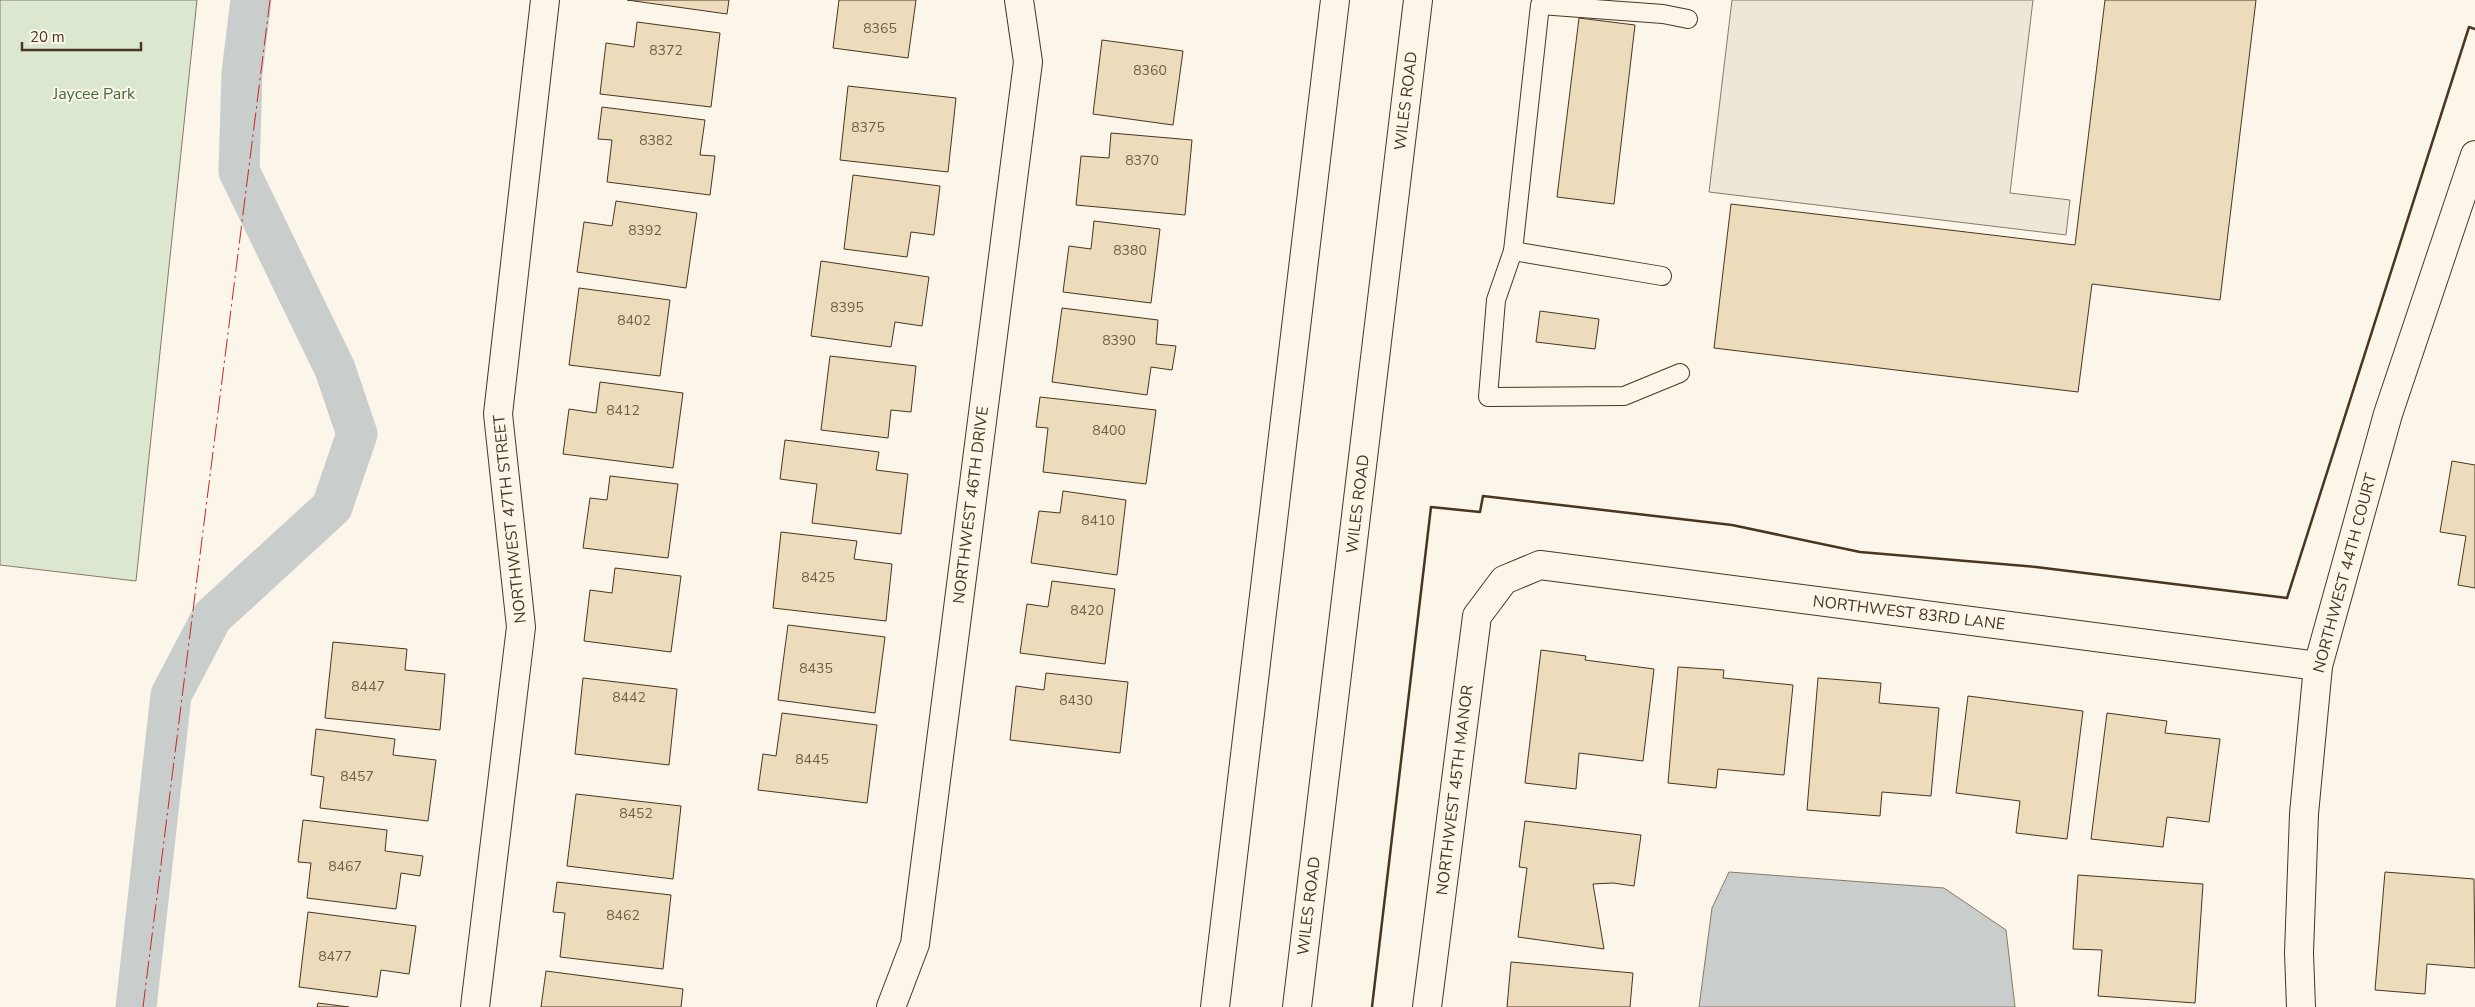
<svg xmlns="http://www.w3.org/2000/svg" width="2475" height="1007" viewBox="0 0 2475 1007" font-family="'Nunito Sans',sans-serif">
	<rect width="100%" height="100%" fill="#fbf6e9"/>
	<!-- green -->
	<polygon fill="#dce7d0" stroke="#887966" points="0,0 197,0 136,581 0,565"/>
	<!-- parking -->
	<polygon fill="#ede7d9" stroke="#887966" points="1732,0 2033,0 2010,193 2070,200 2066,235 1709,192"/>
	<!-- water -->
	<polygon fill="#c9cecd" stroke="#887966" points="1729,872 1944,888 2006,930 2015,1007 1699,1007 1712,908"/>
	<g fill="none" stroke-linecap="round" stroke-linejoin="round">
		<!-- canal -->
		<polyline stroke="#c9cecd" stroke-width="41" points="136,1007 171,695 212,617 332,507 357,434 335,369 239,171 242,73 251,0"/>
	</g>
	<!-- building -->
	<g fill="#ecdcbc" stroke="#4a3520">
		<polygon points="627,0 729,0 727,14"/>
		<polygon points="839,0 916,0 908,58 833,48"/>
		<polygon points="2105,0 2256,0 2220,300 2092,284 2078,392 1714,348 1731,204 2075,245"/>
		<polygon points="1579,18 1635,25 1614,204 1557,197"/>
		<polygon points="637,22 720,33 711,107 600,94 606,43 634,47"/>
		<polygon points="1102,40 1183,51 1173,125 1093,114"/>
		<polygon points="848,86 956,98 948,172 840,160"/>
		<polygon points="602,107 705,120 700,155 715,156 710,195 607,182 612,140 598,139"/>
		<polygon points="1111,133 1192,140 1185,215 1076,205 1081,156 1109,158"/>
		<polygon points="853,175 940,186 934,235 911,232 907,257 844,249"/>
		<polygon points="616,201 697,213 686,288 577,272 584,222 612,226"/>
		<polygon points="1094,221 1160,229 1151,303 1063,292 1069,246 1091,249"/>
		<polygon points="821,261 929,277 922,326 895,322 891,347 811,336"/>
		<polygon points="579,288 670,300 660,376 569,365"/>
		<polygon points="1062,308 1158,320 1156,344 1176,346 1172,370 1151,367 1147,395 1052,382"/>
		<polygon points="1540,311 1599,319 1595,349 1536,342"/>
		<polygon points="830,356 916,366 911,412 891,410 888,438 821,430"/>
		<polygon points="600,382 683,393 673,468 563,454 569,409 596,413"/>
		<polygon points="1040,397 1156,410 1146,484 1043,472 1048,428 1036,427"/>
		<polygon points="785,440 879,452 876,470 908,474 901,534 812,523 817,484 780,479"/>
		<polygon points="2452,461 2475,465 2475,588 2458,585 2466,536 2440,532"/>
		<polygon points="610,476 678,484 668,558 583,548 590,498 607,500"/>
		<polygon points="1063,491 1126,500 1117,575 1031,563 1039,511 1060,513"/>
		<polygon points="781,532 857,541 854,559 892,564 886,621 773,608"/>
		<polygon points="615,568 681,576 671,652 584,641 590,590 612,593"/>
		<polygon points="1052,581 1115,589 1105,664 1020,653 1027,604 1048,607"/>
		<polygon points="788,625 885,637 875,713 778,700"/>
		<polygon points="333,642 407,649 405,670 445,674 440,730 325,718"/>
		<polygon points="1541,650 1586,656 1585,660 1654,669 1643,761 1579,753 1576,789 1525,783"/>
		<polygon points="1678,667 1724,670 1723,678 1793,685 1784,775 1718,769 1716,788 1668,783"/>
		<polygon points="1046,673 1128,682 1120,753 1010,740 1016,686 1044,690"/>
		<polygon points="583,678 677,689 669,765 575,754"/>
		<polygon points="1818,678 1881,683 1879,703 1939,708 1931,796 1882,792 1880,816 1807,810"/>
		<polygon points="1968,696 2083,711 2067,839 2016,833 2020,801 1956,793"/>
		<polygon points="782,713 877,725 867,803 758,790 763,754 776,756"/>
		<polygon points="2107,713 2167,721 2165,733 2220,739 2209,822 2167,817 2163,847 2091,839"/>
		<polygon points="316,729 395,739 393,755 436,760 428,821 320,808 324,777 311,775"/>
		<polygon points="576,794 681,806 673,879 567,866"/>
		<polygon points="303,820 387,830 385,851 423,856 420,876 401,873 396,909 307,898 311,863 298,862"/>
		<polygon points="1525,821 1641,835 1634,886 1613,883 1593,884 1604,949 1518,937 1527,868 1519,867"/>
		<polygon points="2385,872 2474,879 2475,968 2427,964 2425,994 2375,990"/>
		<polygon points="2078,875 2203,884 2195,1003 2098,996 2102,950 2073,949"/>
		<polygon points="557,882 671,895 663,969 560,957 565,913 553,912"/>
		<polygon points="308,912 416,926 409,974 381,970 377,997 299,987"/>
		<polygon points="1511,962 1633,973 1630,1007 1507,1007"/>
		<polygon points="546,971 683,989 681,1007 541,1007"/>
		<polygon points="318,1003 349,1007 317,1007"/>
	</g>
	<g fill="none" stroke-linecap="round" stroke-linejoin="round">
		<!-- service casing -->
		<g stroke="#4a3520" stroke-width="20">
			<g id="service">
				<polyline points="1513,251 1496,300 1488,397 1624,396 1680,373"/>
				<polyline points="1662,276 1513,251 1540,5 1663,14 1688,19"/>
			</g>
		</g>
		<!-- minor casing -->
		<g stroke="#4a3520" stroke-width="30">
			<g id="minor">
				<polyline points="475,1007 521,627 498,414 545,0"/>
				<polyline points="891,1007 915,944 1028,62 1019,0"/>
				<polyline points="1427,1007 1477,616 1504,580 1540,565 2318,666"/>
				<polyline points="2301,1007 2299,953 2304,814 2318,666 2388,414 2475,155"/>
			</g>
		</g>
		<!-- secondary casing -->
		<g stroke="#4a3520" stroke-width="30">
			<g id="secondary">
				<polyline points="1215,1007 1335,0"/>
				<polyline points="1297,1007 1418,0"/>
			</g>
		</g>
		<!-- service -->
		<use href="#service" stroke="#fbf6e9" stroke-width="18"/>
		<!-- minor -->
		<use href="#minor" stroke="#fbf6e9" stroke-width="28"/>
		<!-- secondary -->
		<use href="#secondary" stroke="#fbf6e9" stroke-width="28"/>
		<!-- wall -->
		<polyline stroke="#4a3520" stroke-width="2.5" points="1372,1007 1431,507 1480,512 1483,496 1732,525 1860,552 2036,567 2287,598 2469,27 2475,29"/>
		<!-- power -->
		<polyline stroke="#c62828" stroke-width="1" stroke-dasharray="18 4 2.5 4" stroke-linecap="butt" points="143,1007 270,0"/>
	</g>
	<g text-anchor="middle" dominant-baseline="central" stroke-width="4" stroke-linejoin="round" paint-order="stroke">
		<!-- number labels -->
		<g font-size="14" fill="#725f47">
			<text x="880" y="28">8365</text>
			<text x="666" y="50">8372</text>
			<text x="1150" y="70">8360</text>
			<text x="868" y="127">8375</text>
			<text x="656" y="140">8382</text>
			<text x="1142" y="160">8370</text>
			<text x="645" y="230">8392</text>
			<text x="1130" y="250">8380</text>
			<text x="847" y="307">8395</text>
			<text x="634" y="320">8402</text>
			<text x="1119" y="340">8390</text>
			<text x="623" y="410">8412</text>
			<text x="1109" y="430">8400</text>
			<text x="1098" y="520">8410</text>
			<text x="818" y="577">8425</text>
			<text x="1087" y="610">8420</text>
			<text x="816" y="668">8435</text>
			<text x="368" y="686">8447</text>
			<text x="629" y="697">8442</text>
			<text x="1076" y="700">8430</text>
			<text x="812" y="759">8445</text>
			<text x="357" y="776">8457</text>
			<text x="636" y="813">8452</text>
			<text x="345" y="866">8467</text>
			<text x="623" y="915">8462</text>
			<text x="335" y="956">8477</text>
		</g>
		<!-- park labels -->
		<g font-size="16" fill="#436837" stroke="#fbf6e9">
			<text x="94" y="94">Jaycee Park</text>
		</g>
		<!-- street labels -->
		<g font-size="16" fill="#4a3520" stroke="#fbf6e9">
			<text transform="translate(1406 101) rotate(-83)">WILES ROAD</text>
			<text transform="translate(1358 504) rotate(-83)">WILES ROAD</text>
			<text transform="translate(971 505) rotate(-83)">NORTHWEST 46TH DRIVE</text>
			<text transform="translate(510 519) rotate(-96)">NORTHWEST 47TH STREET</text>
			<text transform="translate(2345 573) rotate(-75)">NORTHWEST 44TH COURT</text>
			<text transform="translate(1909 613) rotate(7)">NORTHWEST 83RD LANE</text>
			<text transform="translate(1455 790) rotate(-83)">NORTHWEST 45TH MANOR</text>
			<text transform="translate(1309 906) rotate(-83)">WILES ROAD</text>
		</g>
	</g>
	<!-- scale -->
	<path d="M22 42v8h119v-8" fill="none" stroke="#4a3520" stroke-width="2.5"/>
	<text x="30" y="42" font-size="15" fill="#4a3520" stroke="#fbf6e9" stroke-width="4" paint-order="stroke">20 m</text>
</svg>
